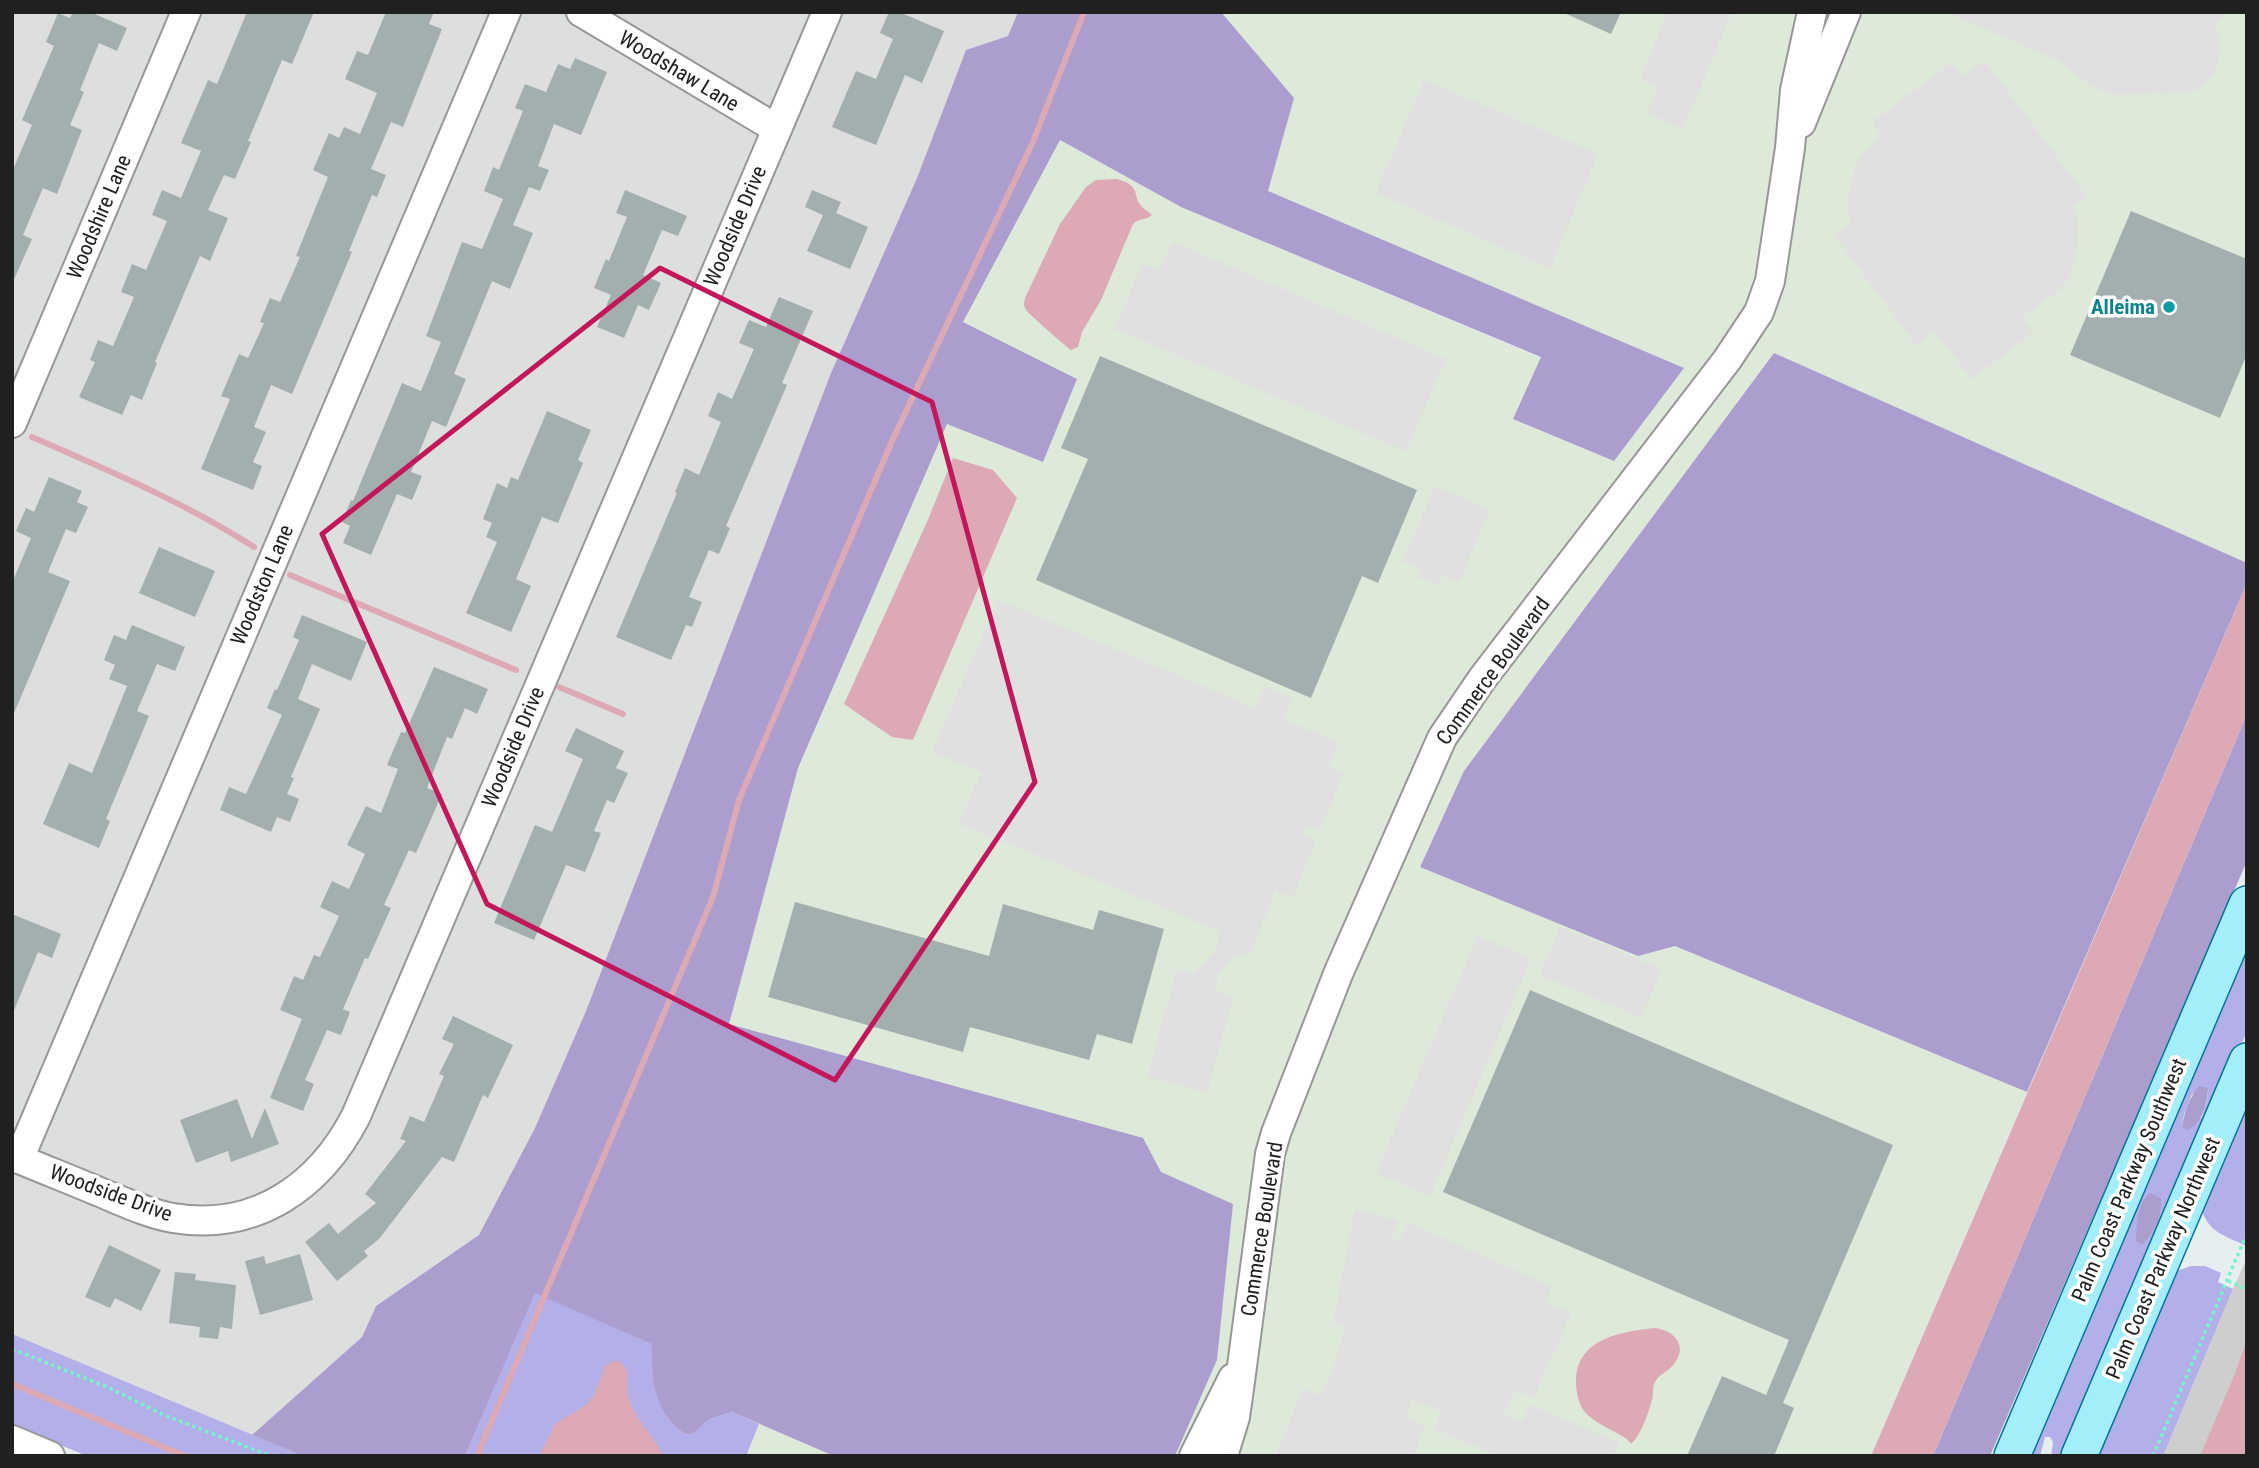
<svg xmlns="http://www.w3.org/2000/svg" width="2259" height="1468" viewBox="0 0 2259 1468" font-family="'Roboto Condensed',sans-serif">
	<rect width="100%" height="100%" fill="#e7eef0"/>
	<!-- residential -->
	<polygon fill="#dddede" points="12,12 1018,12 1008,36 966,50 917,178 831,373 586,1011 535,1128 479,1235 376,1306 362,1337 252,1435 12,1334"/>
	<!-- industrial -->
	<g fill="#dde9d9">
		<polygon points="1221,12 2247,12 2247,563 1774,353 1464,771 1420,866 1638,956 1675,946 2027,1092 1871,1456 1175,1456 1217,1360 1232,1204 1161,1172 729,1024 798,768 947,423 1043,462 1076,379 962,323 1059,140 1181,207 1541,358 1683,368 1268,191 1294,98"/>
		<polygon points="759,1424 834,1456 746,1456"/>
	</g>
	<!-- religious -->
	<polygon fill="#cecece" points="2247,1258 2247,1456 2163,1456 2233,1289"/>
	<!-- grass -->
	<g fill="#b3afe9" fill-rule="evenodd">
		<path d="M2247 933V1031L2066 1456H2051L2053 1442 2050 1437H2045L2040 1456H2024ZM2208 1089 2207 1101 2202 1117 2182 1127 2184 1114 2192 1094Z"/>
		<path d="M2247 1090V1246C2225 1236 2207 1232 2201 1207Z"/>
		<polygon points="2191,1266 2205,1266 2221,1273 2218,1282 2233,1289 2163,1456 2091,1456 2174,1272"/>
		<path d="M535 1292 651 1344C652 1375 653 1402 675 1426 679 1430 683 1434 689 1434 697 1434 700 1426 706 1422 713 1417 724 1415 732 1412L759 1424 746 1456H465Z"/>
		<polygon points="12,1334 303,1456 87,1456 12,1425"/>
	</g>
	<!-- forest -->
	<g fill="#ab9dce">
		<path d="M1018 12H1221L1294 98 1268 191 1684 368 1614 461 1513 419 1541 357 1181 207 1060 140 963 322 1077 379 1043 462 947 424 798 768 729 1024 1143 1138 1161 1172 1233 1204 1217 1360 1175 1456H834L732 1412C724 1415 713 1417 706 1422 700 1426 697 1434 689 1434 683 1434 679 1430 675 1426 652 1402 652 1375 651 1344L535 1293 465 1456H303L252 1435 362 1337 376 1306 479 1235 535 1128 586 1011 831 373 917 178 966 50 1008 36Z"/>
		<polygon points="1774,353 2247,563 2247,583 2027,1092 1675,946 1638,956 1420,867 1464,771"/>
		<polygon points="2247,714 2247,861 1990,1456 1933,1456"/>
		<path d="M2199 1086 2208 1088C2207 1105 2203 1121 2188 1130L2182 1128C2184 1112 2189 1098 2199 1086Z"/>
		<path d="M2150 1193 2161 1198C2162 1216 2155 1232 2142 1245L2136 1241C2137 1224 2136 1205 2150 1193Z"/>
	</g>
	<!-- parking -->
	<g fill="#e0e0e0">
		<polygon points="1668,12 1732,12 1683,129 1647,113 1658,87 1640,79"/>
		<polygon points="1946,12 2225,12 2216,25 2221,52 2218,63 2214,74 2202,87 2188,93 2116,95 2093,87 2058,60"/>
		<polygon points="1985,61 2086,196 2073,206 2078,216 2079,229 2078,246 2071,275 2059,290 2021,318 2033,333 1972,379 1934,331 1916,345 1835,236 1850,224 1847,201 1857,163 1863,154 1882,137 1872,122 1951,63 1963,76"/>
		<polygon points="1424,80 1598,154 1550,268 1376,193"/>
		<polygon points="1173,242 1446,359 1406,451 1115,329 1142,264 1160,270"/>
		<polygon points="1435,486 1490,510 1459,582 1442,575 1438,585 1419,577 1422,569 1403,561"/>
		<polygon points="998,600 1255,708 1265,687 1292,698 1283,720 1338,741 1328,766 1344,772 1320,830 1305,825 1301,834 1316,840 1293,897 1275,891 1250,954 1239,955 1229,961 1218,973 1215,992 1234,996 1207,1092 1148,1077 1176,970 1194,973 1215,951 1220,931 959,823 981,772 932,752"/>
		<polygon points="1560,927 1662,969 1641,1017 1540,976"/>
		<polygon points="1478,936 1531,959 1430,1196 1376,1173"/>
		<polygon points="1355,1209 1399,1220 1391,1237 1400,1241 1409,1223 1552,1287 1545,1302 1571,1313 1534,1397 1514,1390 1503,1413 1522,1422 1530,1405 1619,1443 1613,1456 1498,1456 1435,1429 1442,1411 1412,1400 1405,1417 1425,1427 1413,1456 1276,1456 1303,1388 1321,1396 1335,1364 1345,1325 1333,1323"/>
	</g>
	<!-- water -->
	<g fill="#dca9b4">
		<path d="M1117 179C1144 187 1130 195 1143 208 1146 210 1149 212 1152 215 1147 220 1139 218 1133 224L1101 300 1082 332 1078 347 1071 350C1065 346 1028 313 1026 310 1023 304 1024 304 1025 298L1060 224 1086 187 1096 180Z"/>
		<polygon points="953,458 993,470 1017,498 913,740 892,737 844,704 927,522"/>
		<polygon points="2247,583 2247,714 1933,1456 1871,1456"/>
		<path d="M1654 1328C1675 1330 1689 1347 1673 1365 1667 1373 1658 1374 1654 1384 1652 1390 1654 1395 1652 1400 1648 1414 1641 1435 1631 1444L1627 1439C1614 1430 1595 1424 1585 1412 1578 1404 1576 1391 1576 1381 1577 1338 1621 1332 1654 1328Z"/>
		<polygon points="2247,1340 2247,1456 2200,1456 2234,1376"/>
		<path d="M616 1360C636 1371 623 1381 629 1399 635 1420 654 1436 664 1456H539L555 1424 586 1405 594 1395 605 1366Z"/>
	</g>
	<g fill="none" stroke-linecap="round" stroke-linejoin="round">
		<!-- stream -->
		<g stroke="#dca9b4" stroke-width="6">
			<path d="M32 437C107 470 184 502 254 547"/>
			<polyline points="290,575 516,670"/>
			<polyline points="559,687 623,714"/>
			<polyline points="12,1384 185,1456"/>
			<polyline points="477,1456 713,897 739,800 892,441 1032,144 1084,12"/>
		</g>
	</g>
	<!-- building -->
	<g fill="#a3afaf">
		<polygon points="73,12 90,12 127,28 117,51 99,43 80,90 84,92 70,125 82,130 57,194 43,188 23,235 32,239 12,284 12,172 32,125 22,120 54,46 46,42 58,13 70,18"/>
		<polygon points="247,12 314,12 292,64 282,60 248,141 251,142 235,179 224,175 208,210 228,218 210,261 200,256 155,362 157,363 142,400 131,395 122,415 79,397 95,362 90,360 98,340 113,346 134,297 121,292 132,264 146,270 167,221 152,215 162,190 181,198 201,151 181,143 208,80 217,84"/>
		<polygon points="386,12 434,12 429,24 442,29 403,127 391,122 371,169 386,175 377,197 372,195 349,251 352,252 292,394 271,385 254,427 266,432 253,462 262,466 253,490 201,469 230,399 221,396 239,354 248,358 264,323 260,322 270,298 280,302 300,257 296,256 328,177 313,170 329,133 339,138 344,127 360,134 377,93 345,79 357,51 368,55"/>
		<polygon points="889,12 899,12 944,31 922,83 905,75 876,145 832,127 856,71 876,79 893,39 880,33"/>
		<polygon points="1562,12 1621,12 1611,34"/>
		<polygon points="575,58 607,72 581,135 554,124 538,166 549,170 540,191 529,187 513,225 533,233 510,289 492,281 454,374 466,379 446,427 432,421 411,472 422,476 412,500 397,494 371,555 343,543 350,526 342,522 351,500 353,501 402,383 421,391 441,342 426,336 462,242 482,249 503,199 484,191 493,167 499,170 523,111 515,108 525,84 546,92 558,64 570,69"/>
		<polygon points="625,190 687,216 678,236 662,230 643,275 661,283 649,310 638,305 624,338 597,327 611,295 594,288 606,259 609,261 627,217 616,213"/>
		<polygon points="812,190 841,202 836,213 868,227 850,269 807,251 823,215 805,207"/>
		<polygon points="2131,211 2247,259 2247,354 2220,418 2070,355"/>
		<polygon points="779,297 813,311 782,383 787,385 726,526 730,528 719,554 709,550 689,597 702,602 692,627 686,625 671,660 616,637 677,493 675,492 685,468 699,475 721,422 708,416 718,392 732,399 754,349 739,343 749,320 766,327"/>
		<polygon points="1100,356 1417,490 1378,583 1362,576 1311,698 1036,580 1088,459 1061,448"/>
		<polygon points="547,411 591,430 578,460 583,463 558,523 542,517 516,579 531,586 511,632 466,613 497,542 486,537 492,523 483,519 497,483 507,488 511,477 518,480"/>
		<polygon points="49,477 82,491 77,502 88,507 76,533 66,529 48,572 70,581 12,718 12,583 31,538 16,531 26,508 34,512"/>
		<polygon points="159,547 215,571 195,617 139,593"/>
		<polygon points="302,615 367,642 351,681 312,664 298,699 320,709 291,777 294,778 287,794 299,799 290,822 277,817 271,832 220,810 229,787 246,794 282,715 267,708 275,689 277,690 299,640 293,637"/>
		<polygon points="132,625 185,647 175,671 157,664 137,711 149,716 106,819 110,821 99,848 43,824 69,763 92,773 127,686 109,679 115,665 104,660 114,635 126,640"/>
		<polygon points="434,667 488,689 477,714 465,708 452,739 447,737 427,788 442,794 416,853 409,850 384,905 391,908 368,959 365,958 343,1009 350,1012 341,1035 327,1030 305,1080 314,1084 303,1111 270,1098 302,1019 280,1010 294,976 303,980 314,955 320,957 339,916 320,907 332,881 349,889 365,854 347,845 366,806 381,813 398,769 387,765 401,732 405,733"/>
		<polygon points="576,728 624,751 616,768 628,773 614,803 607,800 594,831 601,833 585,872 566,865 534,940 494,923 535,825 552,832 583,759 565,751"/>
		<polygon points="795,902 989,956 1003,904 1093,930 1099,910 1164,929 1132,1044 1097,1034 1089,1060 970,1027 963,1052 768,997"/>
		<polygon points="12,914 61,934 52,958 38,952 13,1013"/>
		<polygon points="1530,990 1893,1145 1783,1403 1794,1408 1774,1456 1687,1456 1722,1376 1766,1395 1789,1340 1443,1192"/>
		<polygon points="453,1016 513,1045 488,1098 483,1095 454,1162 442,1157 379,1239 364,1251 368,1256 337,1281 305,1242 329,1223 338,1234 376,1203 365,1194 406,1141 400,1139 410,1116 424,1122 444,1076 439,1074 454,1044 442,1039"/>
		<polygon points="237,1099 252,1139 265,1108 279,1144 231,1162 228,1151 196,1163 180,1120"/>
		<polygon points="109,1245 161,1270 141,1311 115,1298 110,1308 85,1297"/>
		<polygon points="300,1254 313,1300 260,1315 245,1261 264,1256 266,1264"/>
		<polygon points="175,1272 196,1274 195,1280 236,1285 232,1329 220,1327 218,1339 199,1337 200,1327 169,1323"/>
	</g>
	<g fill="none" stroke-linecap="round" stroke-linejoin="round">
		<!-- minor casing -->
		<g stroke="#979797" stroke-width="32">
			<g id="minor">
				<polyline points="581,12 777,129"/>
				<polyline points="1801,123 1846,12"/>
				<polyline points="12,423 186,12"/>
				<path d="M12 1156C40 1168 69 1179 97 1191 122 1201 146 1213 173 1218 256 1232 320 1186 356 1116L827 12"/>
				<polyline points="19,1159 506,12"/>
				<polyline points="12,1440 50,1456"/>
				<polyline points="1194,1456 1233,1378"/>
				<polyline points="1223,1456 1235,1417 1239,1389 1270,1154 1276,1133 1338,974 1442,738 1482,679 1727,360 1759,312 1770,281 1790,148 1795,90 1812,12"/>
			</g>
		</g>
		<!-- major casing -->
		<g stroke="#057698" stroke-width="38">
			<g id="major">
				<polyline points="2012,1456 2247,904"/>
				<polyline points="2079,1456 2247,1061"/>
			</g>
		</g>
		<!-- path -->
		<g stroke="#73f6ca" stroke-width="3.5" stroke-dasharray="3.5 3.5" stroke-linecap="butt">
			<polyline points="2228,1281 2247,1289"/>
			<polyline points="12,1349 107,1387 164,1415 271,1456"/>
			<polyline points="2153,1456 2247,1233"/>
		</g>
		<!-- minor -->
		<use href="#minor" stroke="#fff" stroke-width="28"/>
		<!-- major -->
		<use href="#major" stroke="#a3eef9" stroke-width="35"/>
	</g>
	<!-- marked area -->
	<path fill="none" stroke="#c2185b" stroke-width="5" stroke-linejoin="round" d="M660 268 932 402 1035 782 835 1080 487 904 322 534Z"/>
	<!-- markers -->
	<circle fill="#0f9aa8" stroke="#fff" stroke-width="2.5" cx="2169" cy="307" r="7"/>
	<g text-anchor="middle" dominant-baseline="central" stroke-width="7" stroke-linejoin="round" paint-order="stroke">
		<!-- street labels -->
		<g font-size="21" fill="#202020" stroke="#fff">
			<text transform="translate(679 71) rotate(31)">Woodshaw Lane</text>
			<text transform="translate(99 217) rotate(-67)">Woodshire Lane</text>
			<text transform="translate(735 226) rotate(-67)">Woodside Drive</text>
			<text transform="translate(262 585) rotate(-67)">Woodston Lane</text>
			<text transform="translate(1493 671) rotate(-54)">Commerce Boulevard</text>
			<text transform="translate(513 747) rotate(-67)">Woodside Drive</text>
			<text transform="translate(2129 1180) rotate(-67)">Palm Coast Parkway Southwest</text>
			<text transform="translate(111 1193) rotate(20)">Woodside Drive</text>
			<text transform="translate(1262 1229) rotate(-81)">Commerce Boulevard</text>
			<text transform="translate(2163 1258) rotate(-67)">Palm Coast Parkway Northwest</text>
		</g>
		<!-- culture labels -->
		<g font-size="21" font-weight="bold" fill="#0d838f" stroke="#fff" text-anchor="end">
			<text x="2155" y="307">Alleima</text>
		</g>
	</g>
	<!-- border -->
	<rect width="2259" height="1468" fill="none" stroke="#202020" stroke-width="28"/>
</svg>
